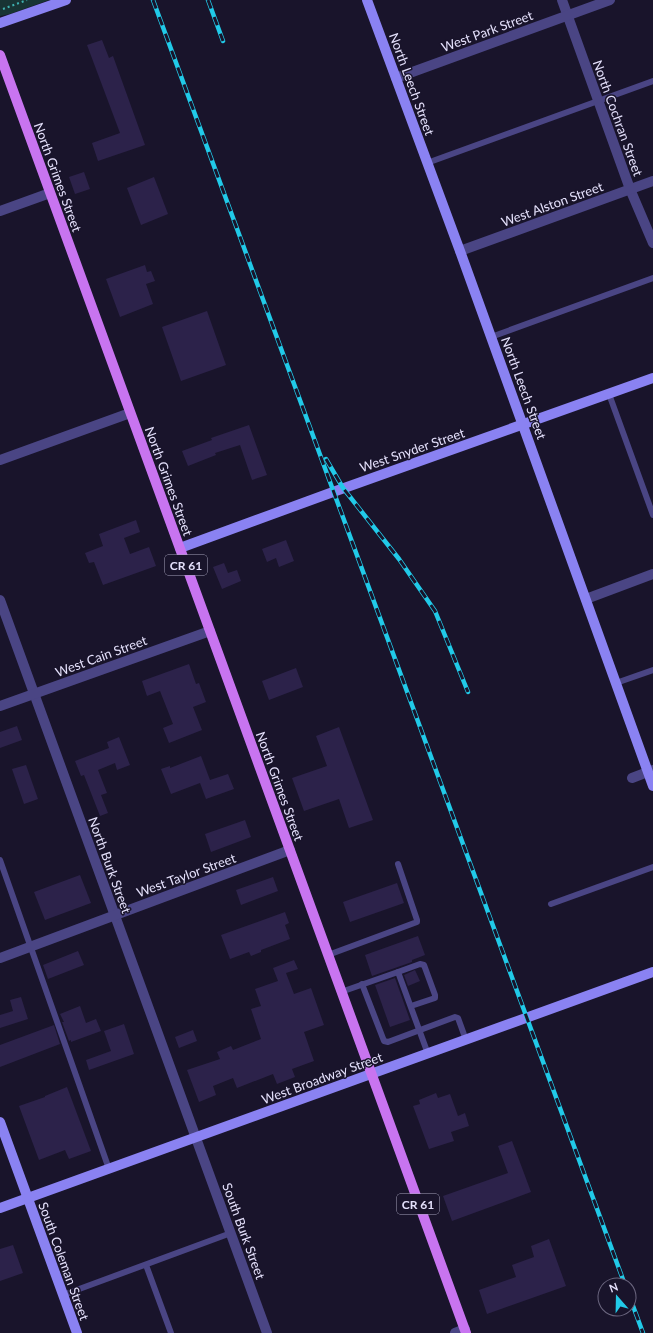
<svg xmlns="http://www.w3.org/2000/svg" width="653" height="1333" viewBox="0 0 653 1333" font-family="Lato,sans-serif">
	<rect width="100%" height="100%" fill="#19142b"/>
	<!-- green -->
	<polygon fill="#183434" points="0,0 49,0 10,14 0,16"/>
	<!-- building -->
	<g fill="#2c224a">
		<polygon points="102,40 109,58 113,56 145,145 98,161 92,143 120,133 87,45"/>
		<polygon points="84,172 90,189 75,194 69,177"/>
		<polygon points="154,177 168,214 141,225 127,188"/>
		<polygon points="145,265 147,272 151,271 155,281 146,284 153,304 120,317 106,279"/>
		<polygon points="207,311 226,365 181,381 162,327"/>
		<polygon points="249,425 267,475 252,480 240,445 215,453 216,455 188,466 182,451 212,440 211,438"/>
		<polygon points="136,520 140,532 124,538 130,554 149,547 156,566 103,585 94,562 89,563 85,553 103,546 99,534"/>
		<polygon points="286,540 294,561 279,567 276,558 267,562 262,549"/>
		<polygon points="224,563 228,573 237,570 241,581 222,589 213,567"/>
		<polygon points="189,664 196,684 199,683 206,702 193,707 202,730 169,743 163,728 173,724 160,691 147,696 142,681"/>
		<polygon points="296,668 303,687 269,700 262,681"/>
		<polygon points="17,726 22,740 0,748 0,732"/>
		<polygon points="339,727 373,820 349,828 339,799 304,811 292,778 327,766 316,736"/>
		<polygon points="119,737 130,765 117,770 115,763 98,770 107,793 101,795 108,813 100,816 84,775 81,776 75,761 109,748 107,742"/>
		<polygon points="201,756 210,780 228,774 234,789 206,799 200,783 171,794 161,769 170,766 170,768"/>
		<polygon points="26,765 38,799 24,804 12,769"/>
		<polygon points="245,820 251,837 211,852 205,834"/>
		<polygon points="80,875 91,903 45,920 34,892"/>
		<polygon points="273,877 278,891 241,905 236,890"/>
		<polygon points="397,883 404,903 350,922 343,902"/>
		<polygon points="285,912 289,923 285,925 290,939 261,950 261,952 251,956 249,952 230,959 221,935"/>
		<polygon points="418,936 425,955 412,960 412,962 372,976 365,955"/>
		<polygon points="78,951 84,965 48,979 43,965"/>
		<polygon points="294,960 298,969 286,973 294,994 311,988 324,1025 304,1032 314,1061 292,1069 295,1077 277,1084 273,1074 237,1088 233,1078 213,1086 216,1095 199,1102 187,1070 220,1059 217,1052 231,1046 233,1050 261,1039 251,1009 261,1006 255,989 278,981 273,968"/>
		<polygon points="415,970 420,981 408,986 404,975"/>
		<polygon points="395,978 410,1020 390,1027 375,985"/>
		<polygon points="21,997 28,1019 0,1028 0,1015 13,1011 10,1000"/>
		<polygon points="80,1006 86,1023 96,1019 101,1031 71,1042 71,1040 69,1041 62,1022 64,1022 60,1014"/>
		<polygon points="124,1024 134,1054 89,1070 86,1060 111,1051 104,1031"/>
		<polygon points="54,1025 60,1044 0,1067 0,1045"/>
		<polygon points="193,1030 197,1041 179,1048 175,1037"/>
		<polygon points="67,1087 91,1151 69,1159 65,1150 39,1160 19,1106 45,1097 45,1096"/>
		<polygon points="436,1093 438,1098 450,1094 458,1116 465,1113 469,1126 451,1132 454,1141 429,1149 413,1106 420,1104 419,1100"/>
		<polygon points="512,1141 531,1192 452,1221 443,1196 508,1173 498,1146"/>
		<polygon points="549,1239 566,1286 487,1314 479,1290 516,1277 512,1265 534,1257 531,1246"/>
		<polygon points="13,1245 23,1273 0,1281 0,1249"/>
	</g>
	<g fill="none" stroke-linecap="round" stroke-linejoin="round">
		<!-- path -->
		<polyline stroke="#3fb2b1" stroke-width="2" stroke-dasharray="2 3" stroke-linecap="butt" points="3,9 27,0"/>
		<!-- lane -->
		<g stroke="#4a4584" stroke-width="6">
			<polyline points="427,163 653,81"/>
			<polyline points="491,337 653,278"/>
			<polyline points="609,394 653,515"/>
			<polyline points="616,683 653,670"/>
			<polyline points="0,860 109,1169"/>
			<polyline points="551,904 653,867"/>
			<polyline points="328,955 417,922 417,920 398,864"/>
			<polyline points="362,984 384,1041 388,1042 455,1017 458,1018 466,1040"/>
			<polyline points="341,992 398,972"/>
			<path d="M411 1006 435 998V995L424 965 420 964 398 972C408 999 418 1026 428 1054"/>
			<polyline points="146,1265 171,1333"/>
			<polyline points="63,1295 231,1233"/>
		</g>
		<!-- street -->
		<g stroke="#4a4584" stroke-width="10">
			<polyline points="562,0 630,189 653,243"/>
			<polyline points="396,78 610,0"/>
			<polyline points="0,211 50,193"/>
			<polyline points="460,251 653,181"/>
			<polyline points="0,460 130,413"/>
			<polyline points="586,599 653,574"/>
			<polyline points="0,600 267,1333"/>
			<polyline points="0,706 210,631"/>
			<polyline points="632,778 653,770"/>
			<polyline points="0,958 290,850"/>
			<polyline points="455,1333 465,1329"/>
		</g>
		<!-- secondary -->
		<g stroke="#8a82f2" stroke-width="10">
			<polyline points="367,0 460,251 653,786"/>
			<polyline points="0,23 66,0"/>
			<polyline points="180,548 333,492 653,378"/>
			<polyline points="0,1122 77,1333"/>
			<polyline points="0,1208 653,972"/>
		</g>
		<!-- primary -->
		<polyline stroke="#c874f0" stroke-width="10" points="0,55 466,1333"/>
		<!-- rail casing -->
		<g stroke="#21cae8" stroke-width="4.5">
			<g id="rail">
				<polyline points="153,0 625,1285"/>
				<polyline points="208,0 223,41"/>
				<polyline points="326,459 343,488 399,559 435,611 468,692"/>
				<polyline points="629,1295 643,1333"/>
			</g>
		</g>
		<!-- rail -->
		<use href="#rail" stroke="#19142b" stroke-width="3" stroke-dasharray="9" stroke-linecap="butt"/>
	</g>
	<g text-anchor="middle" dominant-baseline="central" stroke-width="3" stroke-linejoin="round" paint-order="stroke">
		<!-- shield labels -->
		<g fill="#19142b" stroke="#a8a4bd" stroke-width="1">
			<rect x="165" y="555" width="42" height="20" rx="3"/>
			<rect x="397" y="1194" width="42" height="20" rx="3"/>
		</g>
		<g font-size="12" font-weight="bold" fill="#e5e1fc">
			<text x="186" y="565">CR 61</text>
			<text x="418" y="1204">CR 61</text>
		</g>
		<!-- street labels -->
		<g font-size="13" fill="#e5e1fc" stroke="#19142b">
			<text transform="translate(487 31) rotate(-20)">West Park Street</text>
			<text transform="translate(412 84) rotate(70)">North Leech Street</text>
			<text transform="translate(618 118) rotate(70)">North Cochran Street</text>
			<text transform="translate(58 177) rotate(70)">North Grimes Street</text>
			<text transform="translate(552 204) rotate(-20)">West Alston Street</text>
			<text transform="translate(524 388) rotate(70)">North Leech Street</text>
			<text transform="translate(412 450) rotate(-19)">West Snyder Street</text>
			<text transform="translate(169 481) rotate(70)">North Grimes Street</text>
			<text transform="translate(101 656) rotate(-20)">West Cain Street</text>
			<text transform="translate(280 786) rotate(70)">North Grimes Street</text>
			<text transform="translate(110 865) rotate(70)">North Burk Street</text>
			<text transform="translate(186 875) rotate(-20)">West Taylor Street</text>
			<text transform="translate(322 1078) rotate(-20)">West Broadway Street</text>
			<text transform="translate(244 1231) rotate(70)">South Burk Street</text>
			<text transform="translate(64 1261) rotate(70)">South Coleman Street</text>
		</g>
	</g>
	<!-- north arrow -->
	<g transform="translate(617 1297) rotate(340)"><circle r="19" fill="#19142b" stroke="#6b667f"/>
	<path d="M0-3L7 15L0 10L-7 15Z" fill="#21cae8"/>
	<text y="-6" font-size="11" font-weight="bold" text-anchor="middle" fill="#e5e1fc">N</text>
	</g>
</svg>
